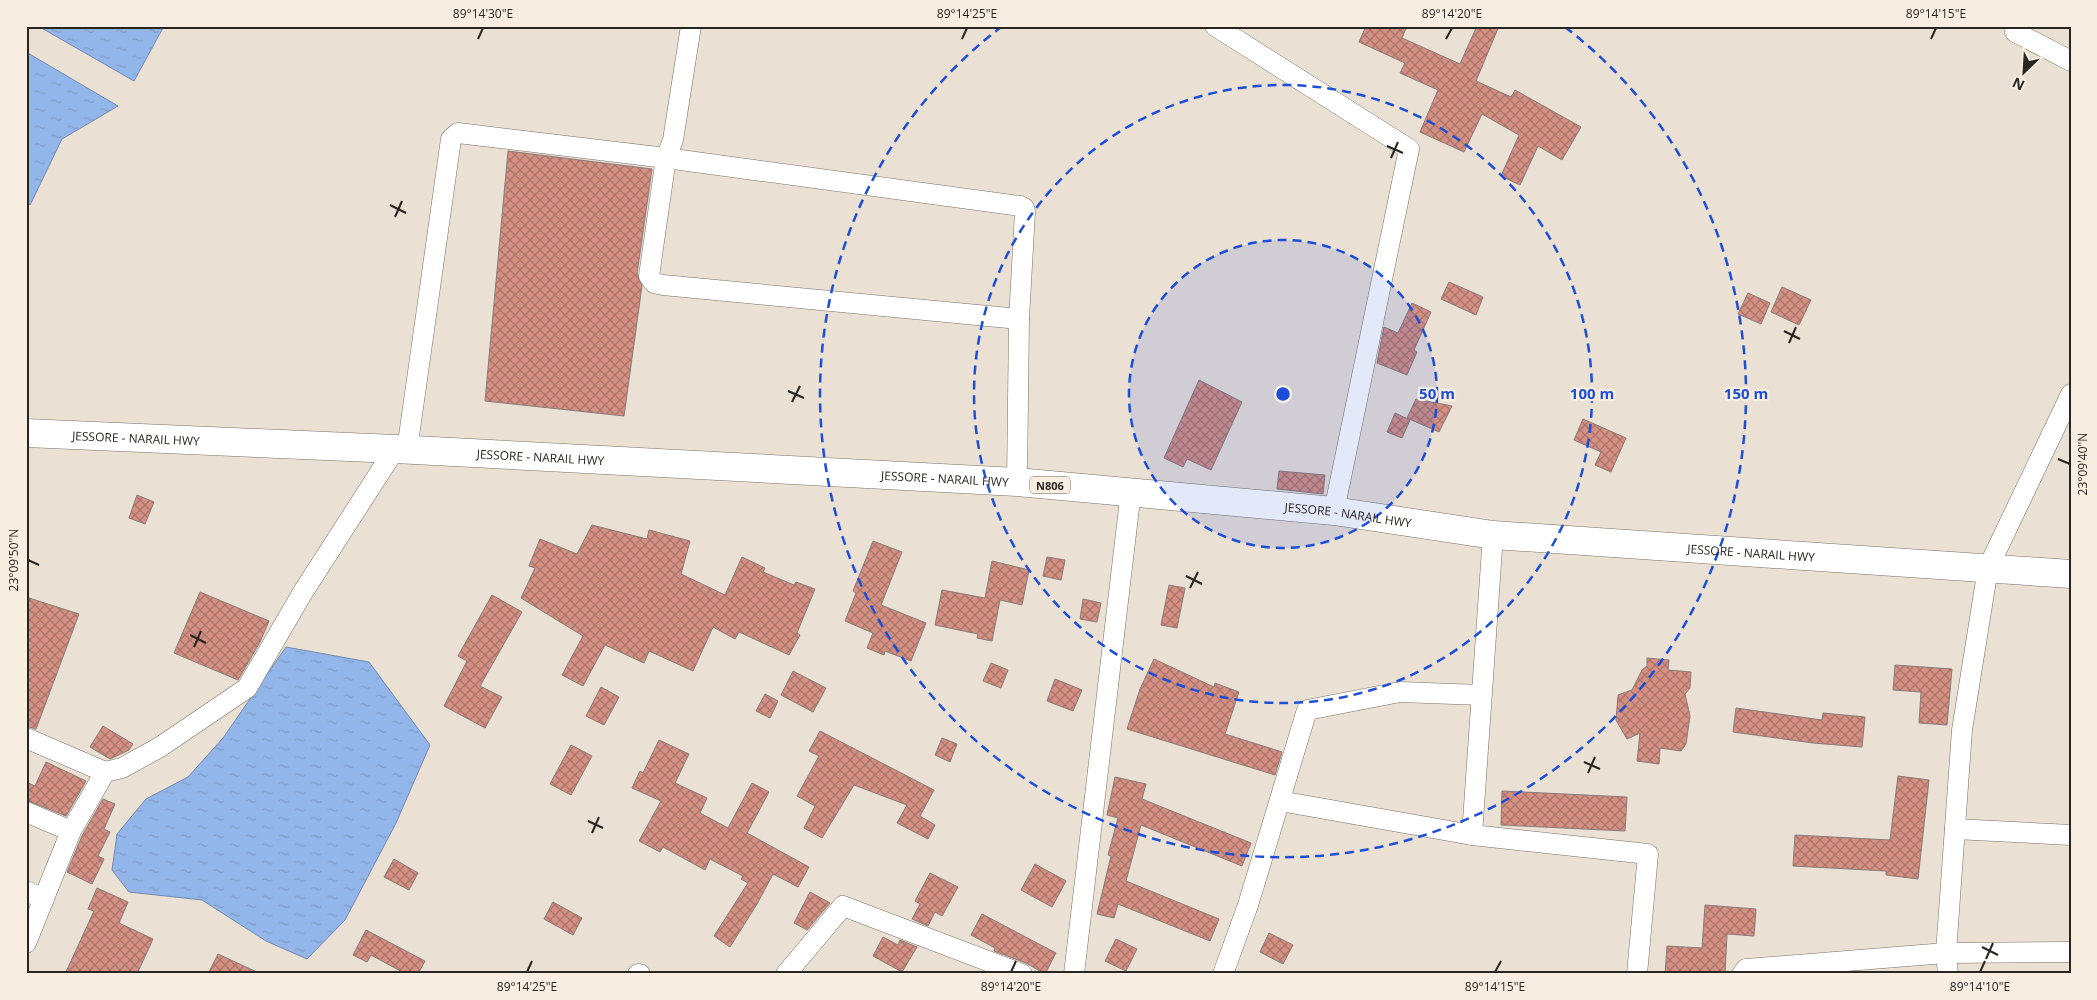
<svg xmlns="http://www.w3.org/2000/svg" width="2097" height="1000" viewBox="0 0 2097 1000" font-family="'Open Sans',sans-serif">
	<defs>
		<pattern id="water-ripples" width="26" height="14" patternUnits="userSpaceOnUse" patternTransform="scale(1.25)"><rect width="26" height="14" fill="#93b6ea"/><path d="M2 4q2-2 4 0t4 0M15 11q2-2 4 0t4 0" fill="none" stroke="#7f9cc8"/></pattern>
		<pattern id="building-cross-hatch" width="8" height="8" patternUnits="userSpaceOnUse" patternTransform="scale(1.25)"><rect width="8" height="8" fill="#d39083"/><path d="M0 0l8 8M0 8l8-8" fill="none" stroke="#ab756b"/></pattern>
	</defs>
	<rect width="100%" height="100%" fill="#eae0d4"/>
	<!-- water -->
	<g fill="url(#water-ripples)" stroke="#738aae">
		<polygon points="38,26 164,26 134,81"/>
		<polygon points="26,52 118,106 62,139 30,205 26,200"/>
		<polygon points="286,647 369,662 430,745 396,823 345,920 307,959 266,941 202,900 129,892 112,870 117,834 146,799 188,777 223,738"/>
	</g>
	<!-- building -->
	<g fill="url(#building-cross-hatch)" stroke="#8a7b78">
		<polygon points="1366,26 1407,26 1402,38 1460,64 1477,26 1499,26 1476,81 1511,97 1515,90 1581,127 1562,160 1538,146 1520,185 1501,176 1519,135 1482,114 1464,152 1420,132 1438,90 1400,73 1405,63 1359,42"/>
		<polygon points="508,151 652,169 637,274 642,286 624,416 485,401"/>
		<polygon points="1449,282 1483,297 1476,315 1441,299"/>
		<polygon points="1782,287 1811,300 1799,325 1771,312"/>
		<polygon points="1748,293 1770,303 1761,324 1738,314"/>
		<polygon points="1412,303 1431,312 1414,350 1417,352 1407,375 1377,363 1384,327 1398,333"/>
		<polygon points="1199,380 1242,402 1211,470 1187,459 1183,467 1164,458"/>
		<polygon points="1416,399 1452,406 1439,432 1407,418"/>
		<polygon points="1395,413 1410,420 1402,438 1387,432"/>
		<polygon points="1583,419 1626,438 1611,472 1595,465 1601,452 1574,440"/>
		<polygon points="1279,471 1325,475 1323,494 1277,489"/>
		<polygon points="137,495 154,502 145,524 129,518"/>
		<polygon points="592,525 647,539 649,530 690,541 681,574 725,595 742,557 765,568 763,572 794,585 796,582 815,589 797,633 800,635 789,655 739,632 735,639 713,627 693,671 649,651 644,663 605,645 583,686 562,675 583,636 521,598 535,568 529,566 540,539 577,554"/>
		<polygon points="873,541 902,552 881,605 926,623 911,661 885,651 884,655 867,648 873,633 845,621 856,593 853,591"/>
		<polygon points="1047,557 1065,560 1061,580 1043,576"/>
		<polygon points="992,561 1029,570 1022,605 1000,600 992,641 977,638 978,634 935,625 942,590 985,598"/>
		<polygon points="1169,585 1185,588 1177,628 1161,625"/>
		<polygon points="200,592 269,621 260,642 238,680 174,653"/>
		<polygon points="492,595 522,612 480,686 502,697 485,728 444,706 467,661 458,656"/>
		<polygon points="26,597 79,614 36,729 26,726"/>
		<polygon points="1083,599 1101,603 1097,622 1080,619"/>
		<polygon points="1647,658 1669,660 1668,670 1691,672 1690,688 1685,694 1690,716 1686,744 1681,751 1660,748 1659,764 1637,761 1640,733 1627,739 1616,720 1618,695 1632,690 1642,670 1647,666"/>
		<polygon points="1154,659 1214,687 1215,683 1239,692 1225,734 1282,752 1275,775 1127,729 1140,689"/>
		<polygon points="991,663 1008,670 1001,688 983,681"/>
		<polygon points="1895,665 1952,669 1947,725 1919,723 1921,692 1893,690"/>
		<polygon points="793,671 826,688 813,712 781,695"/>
		<polygon points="1055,679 1082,690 1073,711 1047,701"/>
		<polygon points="601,687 619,697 604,725 586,716"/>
		<polygon points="765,694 778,701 770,718 756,711"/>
		<polygon points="1736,708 1822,720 1823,713 1865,717 1862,747 1813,743 1733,732"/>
		<polygon points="103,726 133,744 129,750 110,759 90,747"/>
		<polygon points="820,731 934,790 920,816 935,825 928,839 897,823 907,805 854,785 822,838 804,828 815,806 797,796 819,756 809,751"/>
		<polygon points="942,738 957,744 950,762 935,755"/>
		<polygon points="659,740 689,754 675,783 707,798 700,813 728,828 752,783 769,792 747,833 809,867 798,887 773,874 757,904 730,947 714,936 748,883 741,879 743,876 710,859 705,870 663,847 660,852 639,841 661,801 632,788 640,771 643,773"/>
		<polygon points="571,745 592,756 571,795 550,784"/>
		<polygon points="46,762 86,781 66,816 26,800 26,782 35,786"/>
		<polygon points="1898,776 1929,780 1918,879 1886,875 1886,871 1793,866 1795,835 1890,840"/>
		<polygon points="1115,777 1146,784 1142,799 1251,843 1242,866 1141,825 1126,881 1219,919 1210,941 1118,904 1114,918 1097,914 1111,856 1108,855 1118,818 1107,815"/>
		<polygon points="1502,791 1627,797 1625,831 1501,825"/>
		<polygon points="103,799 115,804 104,829 110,832 98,856 104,859 92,884 67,872 82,836"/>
		<polygon points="394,859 418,873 409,890 384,877"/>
		<polygon points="1035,864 1066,881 1052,907 1021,890"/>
		<polygon points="930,873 958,887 942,916 935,912 928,926 912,919 920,904 915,901"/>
		<polygon points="97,888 128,902 119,923 153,939 137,974 65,974 94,911 88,909"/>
		<polygon points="810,892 830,903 807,930 794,923"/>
		<polygon points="553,902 582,918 573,935 544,919"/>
		<polygon points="1705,905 1756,909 1754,936 1727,934 1725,974 1665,974 1667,946 1702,948"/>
		<polygon points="982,914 1056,953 1045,974 1026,963 994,951 995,948 971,935"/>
		<polygon points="366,930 425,961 418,974 406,974 371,955 367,962 353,955"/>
		<polygon points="1269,933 1293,945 1283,964 1260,952"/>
		<polygon points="883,937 898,945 900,940 917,947 902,972 873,956"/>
		<polygon points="1116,939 1137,949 1126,971 1105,961"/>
		<polygon points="218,954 261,974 208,974"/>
	</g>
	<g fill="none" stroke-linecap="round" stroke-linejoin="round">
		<!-- minor casing -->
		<g stroke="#797066" stroke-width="21">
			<g id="minor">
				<polyline points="691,26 673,140 666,158 649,276 654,283 663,285 1019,319 1017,482"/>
				<polyline points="1215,26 1409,149 1334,511"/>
				<polyline points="2018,26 2015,32 2071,61"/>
				<polyline points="407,450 451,139 458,133 666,158 1020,206 1024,208 1025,212 1019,319"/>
				<polyline points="1493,535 1472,835 1648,854 1637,974"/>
				<polyline points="26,738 105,772"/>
				<polyline points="1280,801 1472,835"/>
				<polyline points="26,812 71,831"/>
				<polyline points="1955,829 2071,835"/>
				<polyline points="26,891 44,899"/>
				<polyline points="26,943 71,831 105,772 122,768 160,747 247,688 303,592 395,449"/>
				<polyline points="638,974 640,974"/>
				<polyline points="786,974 843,906 1022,974"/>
				<polyline points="1074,974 1131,491"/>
				<polyline points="1223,974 1248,905 1307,710 1400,692 1481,695"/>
				<polyline points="1742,974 1746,969 1946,953 2071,952"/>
				<polyline points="1948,974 1946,953 1962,730 1988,568 2071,394"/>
			</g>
		</g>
		<!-- highway casing -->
		<g stroke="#797066" stroke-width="29">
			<g id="highway">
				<path id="s1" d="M26 433 395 449 1017 482 1334 511 1493 535 2071 574"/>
			</g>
		</g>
		<!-- minor -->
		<use href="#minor" stroke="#fff" stroke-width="20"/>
		<!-- highway -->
		<use href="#highway" stroke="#fff" stroke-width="28"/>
	</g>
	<!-- ticks -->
	<path fill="none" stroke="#292521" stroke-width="2" d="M478 39 483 28M962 39 967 28M1446 39 1452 28M1931 39 1936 28M1387 146 1403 153M1391 158 1398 142M390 205 406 213M395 217 402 201M1784 331 1800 339M1789 343 1796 327M788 391 804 398M792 402 800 386M2058 459 2070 464M28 560 39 565M1186 576 1202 584M1190 588 1198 572M190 635 206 643M194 647 201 631M1584 762 1600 769M1588 773 1595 757M588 821 603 828M592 833 599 817M1982 947 1998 955M1986 959 1993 943M527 972 532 961M1011 972 1016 961M1495 972 1501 961M1980 972 1985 961"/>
	<!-- distance rings -->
	<circle cx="1283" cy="394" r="154" fill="#1d4ed8" fill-opacity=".12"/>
	<g fill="none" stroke="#1d4ed8" stroke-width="2.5" stroke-dasharray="9 6">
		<circle cx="1283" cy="394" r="154"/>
		<circle cx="1283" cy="394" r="309"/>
		<path d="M1565 27A463 463 0 1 1 1001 27"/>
	</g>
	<g text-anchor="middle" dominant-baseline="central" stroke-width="4.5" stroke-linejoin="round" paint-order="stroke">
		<!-- shield labels -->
		<rect fill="#f7ede1" stroke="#67615b" stroke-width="1" x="1030" y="476.5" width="40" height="17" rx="4"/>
		<g font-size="11" font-weight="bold" fill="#292521">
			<text x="1050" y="485">N806</text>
		</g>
		<!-- street labels -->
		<g font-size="12" fill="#292521" stroke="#f7ede1">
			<text stroke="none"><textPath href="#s1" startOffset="110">JESSORE - NARAIL HWY</textPath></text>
			<text stroke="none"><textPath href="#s1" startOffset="515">JESSORE - NARAIL HWY</textPath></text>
			<text stroke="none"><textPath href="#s1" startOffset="920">JESSORE - NARAIL HWY</textPath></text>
			<text stroke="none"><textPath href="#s1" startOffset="1325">JESSORE - NARAIL HWY</textPath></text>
			<text stroke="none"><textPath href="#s1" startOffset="1730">JESSORE - NARAIL HWY</textPath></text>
		</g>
	</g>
	<circle cx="1283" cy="394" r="8" fill="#1d4ed8" stroke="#f7ede1" stroke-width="2.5"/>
	<g font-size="15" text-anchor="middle" font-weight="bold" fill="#1d4ed8" stroke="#f7ede1" stroke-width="4.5" stroke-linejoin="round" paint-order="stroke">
		<text x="1437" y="399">50 m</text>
		<text x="1592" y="399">100 m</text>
		<text x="1746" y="399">150 m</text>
	</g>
	<!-- border -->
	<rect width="2097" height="1000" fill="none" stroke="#f7ede1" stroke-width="55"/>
	<!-- north arrow -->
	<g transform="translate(2024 72) rotate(205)" stroke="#f7ede1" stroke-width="4" paint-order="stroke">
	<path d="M0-4L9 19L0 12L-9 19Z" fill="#292521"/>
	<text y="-8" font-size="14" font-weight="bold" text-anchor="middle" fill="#292521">N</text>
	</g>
	<rect x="28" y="28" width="2042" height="944" fill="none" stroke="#292521" stroke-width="2"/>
	<g font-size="12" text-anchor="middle" fill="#292521">
		<text x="483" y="18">89°14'30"E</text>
		<text x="967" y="18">89°14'25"E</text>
		<text x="1452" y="18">89°14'20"E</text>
		<text x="1936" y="18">89°14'15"E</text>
		<text transform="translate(2083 464) rotate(-90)" y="4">23°09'40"N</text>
		<text transform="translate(14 560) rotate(-90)" y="4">23°09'50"N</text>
		<text x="527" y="991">89°14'25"E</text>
		<text x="1011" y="991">89°14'20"E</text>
		<text x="1495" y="991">89°14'15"E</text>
		<text x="1980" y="991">89°14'10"E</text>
	</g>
</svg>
